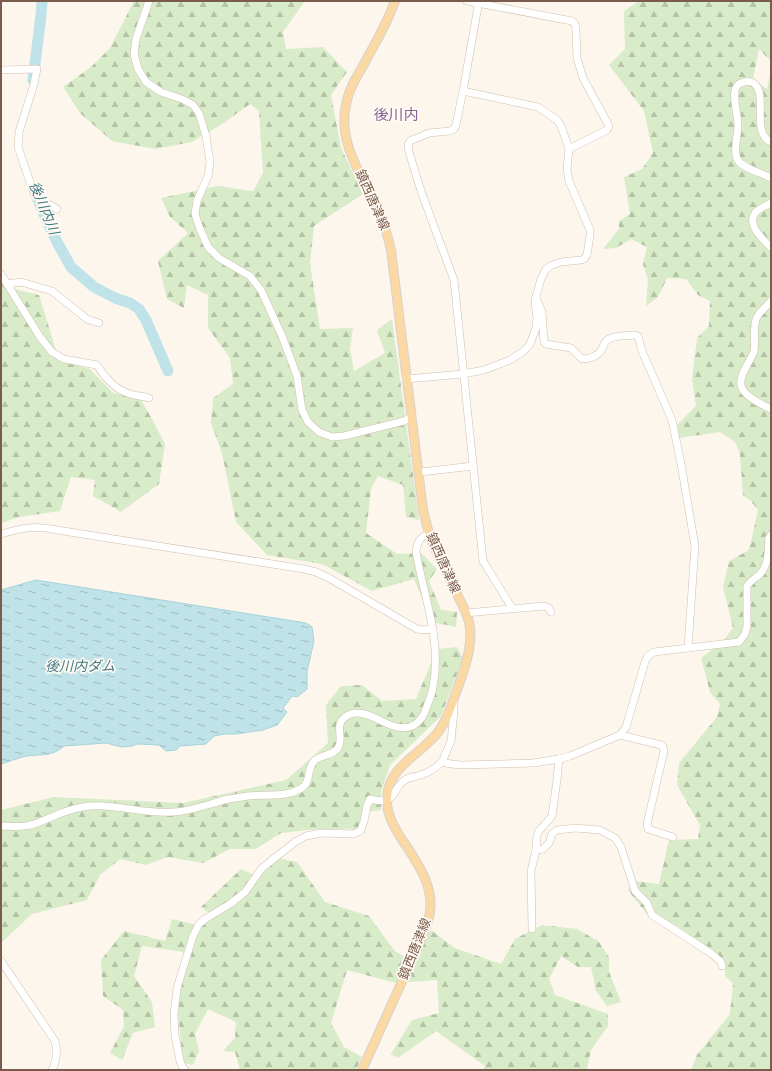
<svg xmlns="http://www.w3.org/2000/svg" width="772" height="1071" viewBox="0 0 772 1071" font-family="'Varela Round','Noto Sans JP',sans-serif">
	<defs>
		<pattern id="forest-firs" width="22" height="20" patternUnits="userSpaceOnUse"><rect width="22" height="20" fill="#d8ecc9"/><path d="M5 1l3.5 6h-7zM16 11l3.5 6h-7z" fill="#b4c2a5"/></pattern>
		<pattern id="water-ripples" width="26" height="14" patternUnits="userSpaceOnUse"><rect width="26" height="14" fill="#bfe3e8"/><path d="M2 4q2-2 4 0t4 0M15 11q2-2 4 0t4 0" fill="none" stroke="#a0bbbe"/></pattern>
	</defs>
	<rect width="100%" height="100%" fill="#fdf6ec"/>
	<!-- forest -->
	<g fill="url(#forest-firs)">
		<polygon points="134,1 305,1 283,32 286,49 323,47 347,72 331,95 341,148 363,194 314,226 310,263 320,329 353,328 350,349 354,371 385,353 377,330 392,319 419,520 406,517 403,485 378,476 371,489 366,533 397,554 421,553 437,569 429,581 441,610 457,612 456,627 432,622 414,579 372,591 322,564 267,555 236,522 222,453 211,423 213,398 233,384 230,358 208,328 208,295 187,285 184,308 167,299 158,261 188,233 170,217 161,198 218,186 253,191 263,173 259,111 250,104 222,124 192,142 155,149 112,141 80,113 63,87 91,67 110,48"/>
		<polygon points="639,1 771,1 771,61 759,49 753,79 767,89 771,70 771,1070 691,1070 697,1055 730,1014 733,983 725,976 725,963 713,951 677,926 649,917 628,890 634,881 659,884 669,840 698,839 700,825 677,785 679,763 717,717 720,704 710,692 701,658 724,640 733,628 723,587 729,561 749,550 758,510 751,501 743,495 740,454 735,442 720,432 679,438 677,425 696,406 692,379 697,338 709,326 710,301 698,295 686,279 667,278 658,297 646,306 648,280 643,264 647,247 631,239 616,248 603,249 619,229 619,221 630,214 624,177 642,169 653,153 644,111 609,65 625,49 624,11"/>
		<polygon points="1,275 7,287 39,295 59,360 90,369 113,393 140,398 152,419 165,444 159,484 121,512 93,496 95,480 71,477 60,511 19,517 1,523"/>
		<polygon points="457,647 463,658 441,716 390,765 381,792 381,810 364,812 359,829 318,829 281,833 256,849 230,849 203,863 168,857 146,865 120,859 100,875 87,900 32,914 1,943 1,810 54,797 183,803 286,780 328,743 326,705 341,686 362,685 382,701 416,699 437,649"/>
		<polygon points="279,858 297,862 325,902 369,916 395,951 413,962 431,930 455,948 501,964 515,939 542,925 577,929 598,941 609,957 609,972 621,1002 607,1006 596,991 591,967 578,967 561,956 549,979 555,995 608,1014 608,1026 591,1050 587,1070 483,1070 485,1066 436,1031 398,1058 391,1054 412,1020 439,1013 437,980 396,983 347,970 331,1023 344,1047 362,1057 356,1070 240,1070 235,1052 223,1051 235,1038 236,1022 208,1009 195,1034 199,1051 193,1065 183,1063 178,1013 184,952 142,946 134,976 152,1002 155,1027 133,1033 122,1060 110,1053 124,1026 123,1010 103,996 101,960 124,931 165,941 172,919 202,926 213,916 201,907 241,869 259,877"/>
	</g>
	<!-- water -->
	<path fill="url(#water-ripples)" stroke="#a5d3da" d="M36 580 306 623 312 627 314 641 307 671V689L297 697 292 696 283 708 287 712 277 725 263 730 236 734H224L214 736 206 744 180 746 176 750 166 751 159 745 137 744 132 746 122 747 106 743 64 746C51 758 39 753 22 757 15 759 8 762 1 764V590Z"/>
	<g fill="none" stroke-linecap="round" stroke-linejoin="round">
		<!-- river -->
		<g stroke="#bfe3e8" stroke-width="11">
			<polyline points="33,80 41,15 42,1"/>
			<polyline points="34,189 43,212 57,242 71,267 94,287 115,298 130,303 139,309 146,320 168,371"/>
		</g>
		<!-- minor casing -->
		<g stroke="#d1beb0" stroke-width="8">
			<g id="minor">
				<polyline points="149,1 136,39 134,54 138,69 146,82 161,92 182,99 193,105 199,113 206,136 210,162 208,176 197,201 195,214 200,229 208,247 219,258 250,276 261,290 282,336 297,376 302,410 308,422 319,432 332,437 344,436 404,421 411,417"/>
				<polyline points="467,1 572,21 575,24 576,31 577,58 583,78 609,126 607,130 569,149"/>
				<polyline points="479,1 463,91 456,125 454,129 450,131 429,133 410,141 408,145 409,152 422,194 454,280 483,561 512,608"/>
				<polyline points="1,70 37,69 34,84 19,132 18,147 32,188 38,198 57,209"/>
				<path d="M771 142C749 132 771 89 751 82 747 81 740 82 737 86 731 93 738 115 738 125 738 135 733 149 737 159 741 168 762 173 771 178"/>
				<path d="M771 203C766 206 758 209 755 213 746 225 764 240 771 248"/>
				<path d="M1 274 40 337 52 352 64 359 97 365C104 377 116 390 130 394 136 396 143 396 149 398"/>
				<polyline points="7,284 21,282 52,291 87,319 99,323"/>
				<path d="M536 298 542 312 544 342 546 344 571 348 582 359C590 359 598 356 602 349 604 345 604 341 609 339 616 335 627 336 635 335L638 336 642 351 672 420 681 464 695 546 688 648"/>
				<path d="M771 301C767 306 760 311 757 317 752 326 756 341 754 351 751 361 739 374 741 385 742 396 763 405 771 409"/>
				<polyline points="406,379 463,374 484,370 510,360 524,351 530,344 536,328 537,319 535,303 536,297 541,279 546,269 552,265 561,262 581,260 584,259 587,255 590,236 590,230 569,181 567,169 569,149 561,126 557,120 538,107 463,91"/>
				<polyline points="421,472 473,466"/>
				<path d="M1 534C22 528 35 525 57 530L304 569 316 572 329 578 417 629 423 630 433 629"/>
				<polyline points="466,613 544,606 549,608 551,612"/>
				<polyline points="620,735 661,745 663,747 664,751 647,824 648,829 673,837"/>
				<polyline points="442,762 451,741 454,711 453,701"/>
				<path d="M1 826C11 826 20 828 30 825 49 820 62 810 83 807 113 802 144 815 174 812 193 811 211 803 229 799 235 798 242 797 248 796 264 794 290 798 303 787 311 781 307 768 314 761 321 754 335 756 339 746 343 736 335 726 344 718 359 705 378 721 393 726 411 732 422 723 427 706 429 700 432 694 433 687 442 641 424 597 416 552 417 541 420 538 429 533"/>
				<polyline points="536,850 543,849 549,843 552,834 557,830 575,828 600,830 615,838 621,847 635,891 647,903 652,915 712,954 721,962 722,966"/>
				<polyline points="532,929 531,871 536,850 537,835 539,831 552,816 557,780 559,759"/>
				<path d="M1 961 55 1041C58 1052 57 1060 52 1070"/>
				<path d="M185 1070 182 1066 180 1061 175 1036 174 1014 177 988 193 936 199 924 205 919 230 904 245 892 262 868 295 842 306 836 321 833 353 834 358 832 361 830 364 821 367 806 370 799C375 800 381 802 386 800 396 797 396 785 405 780 409 777 415 777 420 775 429 773 435 768 442 762L451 764 461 765 533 763 559 759 570 756 620 735 626 727 645 662 648 656 654 652 739 642 745 634 747 626V586C751 580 754 579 759 575 769 566 768 551 769 538L771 535"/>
			</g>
		</g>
		<!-- major casing -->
		<g stroke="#dad1cd" stroke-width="10">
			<path id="major" d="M362 1070 423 935C424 930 427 926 428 921 438 888 416 861 399 835 392 823 386 812 387 798 388 766 422 754 439 731 447 720 451 707 455 695 463 674 472 651 470 628 469 615 462 605 457 594 449 578 442 563 434 547 429 536 426 522 423 510L391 250C388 237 385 225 379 212 364 179 337 143 346 105 348 91 356 78 363 66 374 45 387 24 395 1"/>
		</g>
		<!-- minor -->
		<use href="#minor" stroke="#fff" stroke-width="7"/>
		<!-- major -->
		<use href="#major" stroke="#fbd9a5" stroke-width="8"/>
	</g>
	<g text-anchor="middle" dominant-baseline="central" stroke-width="3.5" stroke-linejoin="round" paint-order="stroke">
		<!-- street labels -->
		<g font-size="13" fill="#7a5c4d" stroke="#fffaf3">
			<text transform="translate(372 200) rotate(66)">鎮西唐津線</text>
			<text transform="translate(443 563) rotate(66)">鎮西唐津線</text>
			<text transform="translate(415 949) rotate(-68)">鎮西唐津線</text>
		</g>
		<!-- water labels -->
		<g font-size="14" font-style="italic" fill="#437c86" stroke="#fffaf3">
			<text transform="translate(44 208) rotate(67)">後川内川</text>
			<text x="80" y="666">後川内ダム</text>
		</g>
		<!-- quarter labels -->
		<g font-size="15" fill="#846695" stroke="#fffaf3">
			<text x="396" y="115">後川内</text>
		</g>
	</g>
	<!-- border -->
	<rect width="772" height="1071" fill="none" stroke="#7a5c4d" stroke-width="4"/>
</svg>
